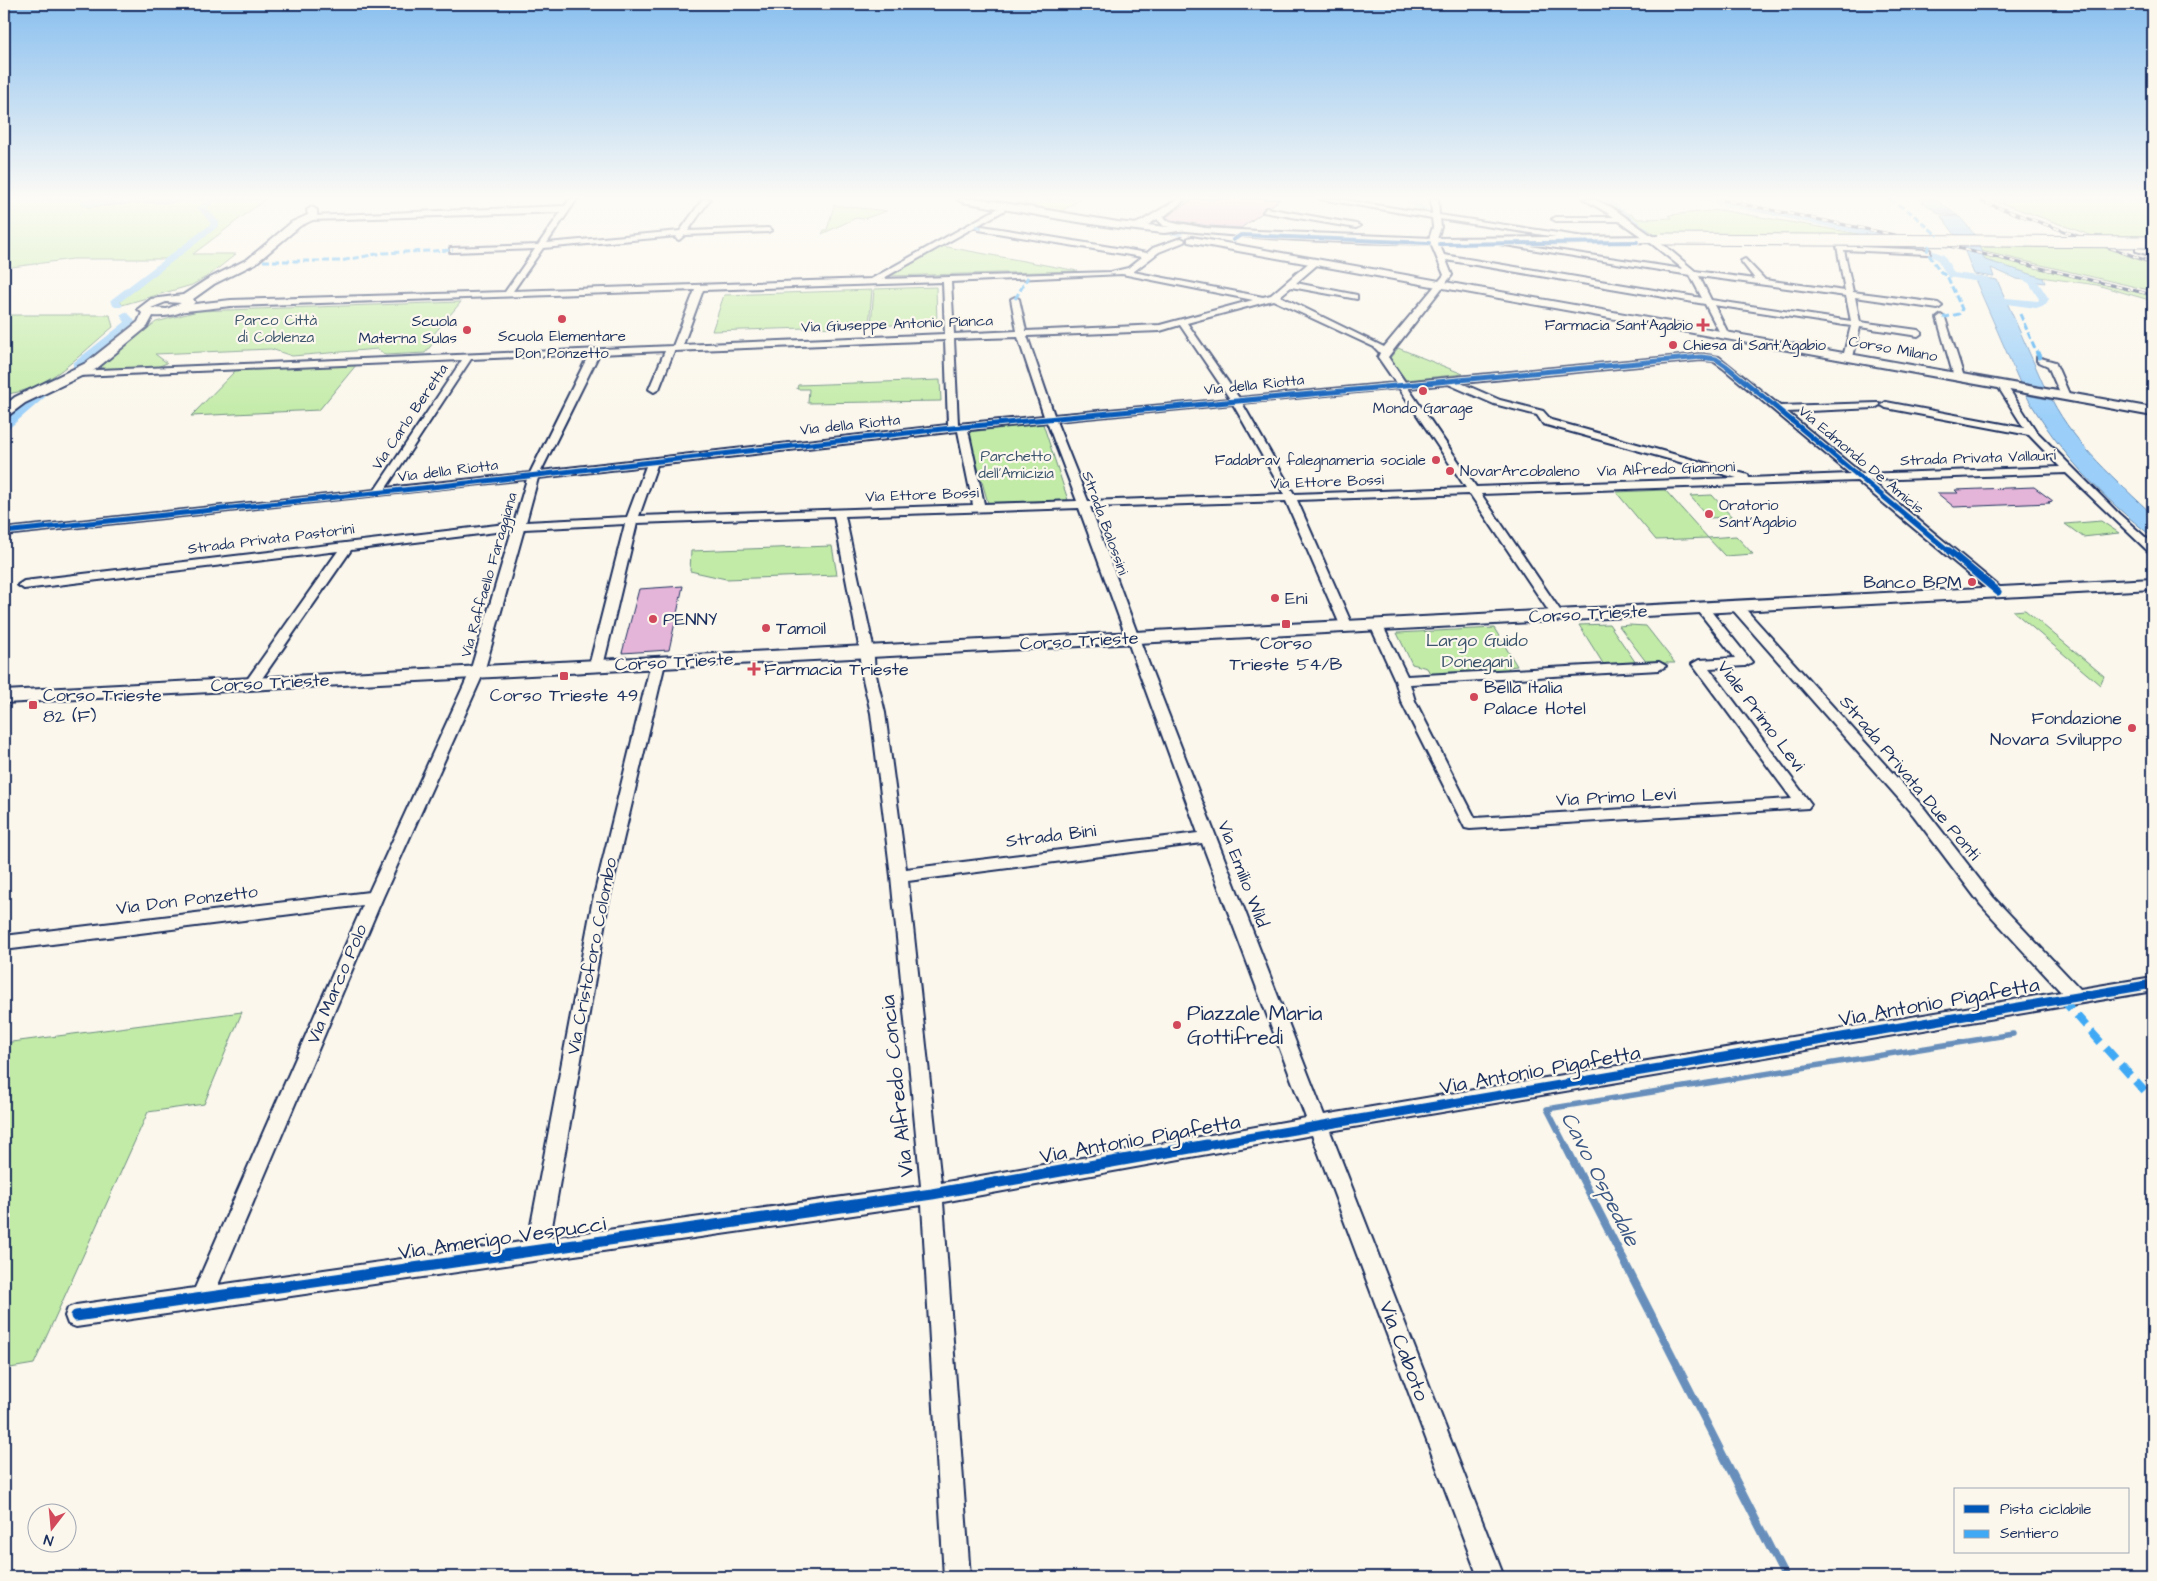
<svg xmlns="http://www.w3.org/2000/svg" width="2157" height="1581" viewBox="0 0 2157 1581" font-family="'Architects Daughter',sans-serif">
	<rect width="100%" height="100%" fill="#fbf7ec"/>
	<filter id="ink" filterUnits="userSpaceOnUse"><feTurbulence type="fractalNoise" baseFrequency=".02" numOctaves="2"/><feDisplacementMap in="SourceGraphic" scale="10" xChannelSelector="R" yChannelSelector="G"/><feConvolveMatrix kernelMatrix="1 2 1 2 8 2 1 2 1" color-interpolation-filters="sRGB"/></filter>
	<g filter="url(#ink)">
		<!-- green -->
		<g fill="#c2eba7" stroke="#6e8d82">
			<polygon points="4,199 266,199 193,254 236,254 211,274 192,285 122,305 119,298 171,259 73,259 4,268"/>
			<polygon points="1028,199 1081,199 1058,213 1016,206"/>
			<polygon points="1990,199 2153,199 2153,238 2098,238"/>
			<polygon points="834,205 887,211 863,219 856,218 822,234 824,230 827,230"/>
			<polygon points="1720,210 1877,237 1655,237 1646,234 1653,233 1627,214 1631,214 1638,219 1672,218 1669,215"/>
			<polygon points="1978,244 2098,245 2153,265 2153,291 1981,251"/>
			<polygon points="942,246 1078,271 886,276"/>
			<polygon points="1983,255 2153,296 2153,301 2097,285 2040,277 1985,260"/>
			<polygon points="936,287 937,323 871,326 874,289"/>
			<polygon points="872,290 869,326 712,331 724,295"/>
			<polygon points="461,302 433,335 439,336 425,353 385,355 378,349 292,356 271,349 155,354 167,363 157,367 105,369 101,367 101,364 156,322 198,311"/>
			<path d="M4 315H110L113 327C81 353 47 392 4 394Z"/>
			<polygon points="1398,348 1463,374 1406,380 1390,358"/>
			<polygon points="357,364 319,410 191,416 237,369"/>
			<polygon points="940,380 941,401 808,403 809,389 797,389 798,385"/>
			<polygon points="1043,424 1068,500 988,503 968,432"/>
			<polygon points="1665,490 1708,538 1736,536 1753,554 1725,556 1708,538 1656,540 1616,492"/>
			<polygon points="1712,495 1732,517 1709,518 1690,496"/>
			<polygon points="2101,521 2119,533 2083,537 2065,524"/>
			<polygon points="832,546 837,575 726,579 690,571 691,551"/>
			<polygon points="2025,610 2104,676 2100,685 2013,611"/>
			<polygon points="1609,624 1636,663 1604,665 1579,625"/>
			<polygon points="1629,625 1646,626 1675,663 1647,663 1619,626"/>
			<polygon points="1494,628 1517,666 1508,667 1511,673 1431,675 1427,668 1412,664 1397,633"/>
			<polygon points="242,1012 204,1104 148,1112 34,1364 4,1369 4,1043"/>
		</g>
		<!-- water -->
		<g fill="#9bcff9" stroke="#688fbb">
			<polygon points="84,199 186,199 169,203 150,202 88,207 80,204"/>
			<polygon points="1919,199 1935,199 1958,216 1939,214"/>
			<polygon points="1941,216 1960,217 1974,234 1985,260 2043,278 2045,283 2017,279 1991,268 1994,277 1974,274 1962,244"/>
			<polygon points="1976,276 1997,280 2045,388 2020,383 1974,277"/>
			<path d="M2026 395 2052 400C2075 445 2117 481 2153 515V537C2103 499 2057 450 2026 395Z"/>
		</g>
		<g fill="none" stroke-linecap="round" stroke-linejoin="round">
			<!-- stream-far1 -->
			<polyline stroke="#688fbb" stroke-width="5.5" points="1566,1146 1547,1109 2013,1034"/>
			<!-- stream -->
			<polyline stroke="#688fbb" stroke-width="8" points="1565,1145 1785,1577"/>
			<!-- canal -->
			<g fill="#9bcff9" fill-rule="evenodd">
				<polygon points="208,199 217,199 207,208 219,222 219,226 120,302 123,305 121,307 115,307 110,301 112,299 211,224 198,208"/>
				<polygon points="1404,199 1414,199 1431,212 1424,214"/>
				<polygon points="1600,199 1609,199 1649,230 1642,232"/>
				<polygon points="1693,199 1710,199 1895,236 1944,255 1954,273 1986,277 1991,280 1986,283 1948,277 1937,259 1890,240"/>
				<polygon points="1155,227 1184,233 1180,236 1152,232 1152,228"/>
				<polygon points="2013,269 2036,279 2049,299 2045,305 2036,308 1992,302 1990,300 1995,297 2038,301 2039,299 2029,283 2010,274 2010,270"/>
				<path d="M125 312C129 313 137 321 135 325L81 367H73V363L125 322 120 315Z"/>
				<polygon points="40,393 46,396 44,398 8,429 4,430 4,421"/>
			</g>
		</g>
		<!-- building -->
		<g fill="#e4b5d8" stroke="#1b2f5e">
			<polygon points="1193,199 1280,199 1270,207 1264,207 1262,213 1241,228 1208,226 1170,220 1166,217"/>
			<polygon points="2034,487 2053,501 2048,502 2050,503 1954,507 1937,493 1958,493 1955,490"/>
			<polygon points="683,586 669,650 622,653 639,589"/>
		</g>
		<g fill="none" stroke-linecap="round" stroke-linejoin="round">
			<!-- street casing -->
			<g stroke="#1b2f5e" stroke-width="4">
				<g id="street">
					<path d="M570 199H577L547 243 680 231 703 199H710L688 231 768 228 772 230 768 232 685 235 679 240 675 238 677 236 543 248 513 291 871 279 1002 206 1005 210 882 279 1111 272 1128 268 1142 257 979 230 978 228 982 226 1147 253 1153 248 1181 238 1185 240 1184 242 1159 252 1133 272 1263 297 1271 295 1312 260H1318V264L1296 283 1357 295V299L1291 287 1280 296 1384 347 1444 275 1429 239 1433 227 1432 218 1320 199H1338L1432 214 1431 199H1438L1439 215 1591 238 1592 240 1588 242 1440 219 1441 227 1437 239 1444 255 1702 298 1690 275 1499 244 1503 242 1683 269 1652 244 1619 221H1556L1552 219 1556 217H1614L1584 199H1593L1611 207 1658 240 1695 271 1755 279 1741 261 1745 259 1765 280 1845 291 1837 246 1930 250V254H1927L1844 250 1853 292 1938 303 1942 306 1938 309 1855 297 1860 322 1918 330 1922 333 1918 336 1860 327 1853 357 1848 360 1843 357 1851 326 1714 305 1729 335 1725 338 1721 335 1705 304 1446 260 1452 275 1388 357 1405 382 1701 354 1719 357 1780 406 1878 403 1880 405 1875 408 1787 412 1862 474 2060 467 2029 435 1886 408 1881 405 1886 402 2024 428 1997 385 2005 383 2036 431 2119 514 2153 544V553L2149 552 2066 473 1870 480 2002 589 2004 592 2002 595H1994L1857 481 1481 494 1564 616 1558 620 1554 619 1470 494 1297 500 1353 627 1347 631 1341 627 1286 501 1090 507 1143 649 1324 1115 2061 992 1981 905 1914 816 1732 609 1730 606 1736 602 1740 603 1924 808 1993 897 2080 989 2153 977V991L1330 1131 1504 1577H1478L1312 1135 943 1202 970 1577H944L922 1205 76 1327 68 1324 65 1316 68 1308 76 1305 195 1288 363 905 4 950V936L369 892 470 672 512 530 351 550 256 687 251 688 244 684 338 551 24 589 18 585 24 581 514 523 527 479 4 535V529L375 490 462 360 78 376 75 375V371L673 346 695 290 231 306 177 312 173 309 177 306 231 300 505 292 535 249 453 252H450V248L538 245 561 212 310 220 306 218 310 216 565 206ZM1122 274 1253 300 1160 325 1026 331 1019 299 1015 297 1011 299 1017 331 954 334 951 282ZM1699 276 1846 296 1851 321 1711 300ZM943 282 945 334 683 345 703 290ZM1273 300 1374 347 1380 353 1378 357 1396 383 1239 398 1187 323ZM1180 325 1230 399 1054 415 1027 336 1160 331ZM1018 337 1044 416 958 424 954 339ZM945 340 948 425 541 471 599 354 665 351 649 389 654 392 659 389 674 351ZM589 354 530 473 386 488 471 359ZM1701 360 1713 361 1723 368 1850 474 1749 478 1748 475 1551 420 1543 411 1500 400 1461 383ZM1448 384 1494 404 1537 415 1543 424 1737 478 1476 487 1408 388ZM1399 388 1466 488 1294 494 1242 403ZM1233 404 1284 494 1088 501 1056 421ZM1047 422 1077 501 984 504 968 430ZM958 431 973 505 639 516 657 465ZM646 466 627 517 526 522 538 478ZM1079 508 1198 833 906 869 885 713 875 671 873 646 845 516ZM834 516 859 646 861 671 871 713 891 876 921 1186 550 1238 608 904 665 663 658 659 651 663 592 904 528 1241 218 1285 383 897 484 672 524 529 625 524 589 666 596 670 603 666 637 523ZM1202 843 1306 1118 941 1183 908 881Z"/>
					<polygon points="1178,199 1186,199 1163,217 1170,222 1182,225 1182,229 1164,226 1157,219 1148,225 1134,228 1130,226 1142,221"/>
					<polygon points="1266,208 1356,224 1360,226 1356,228 1263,212"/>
					<polygon points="2139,247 2153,251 2153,256 2136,251 2136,247"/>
					<polygon points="1941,315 1945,318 1964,377 1962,379 1954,377 1937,318"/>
					<polygon points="2037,357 2055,362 2070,396 2068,398 2062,398 2048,366 2037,361"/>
					<polygon points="1702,604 1706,605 1752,662 1745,666 1709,668 1811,804 1808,808 1470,829 1465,828 1401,701 1395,680 1370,625 1376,621 1381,622 1407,676 1659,662 1666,666 1659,670 1410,684 1415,701 1475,818 1792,799 1692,664 1699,660 1735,658 1696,608"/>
				</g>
			</g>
			<!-- secondary casing -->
			<g stroke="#1b2f5e" stroke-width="4">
				<g id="secondary">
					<path d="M957 199H981L1118 222 1167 227 1184 224 1205 228 1258 231 1434 238 1662 236 1667 239 1662 242C1504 244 1344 248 1186 231 1179 230 1171 233 1164 233 1096 227 1029 213 962 202Z"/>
					<path d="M312 207 317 210V218L300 226 256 263 214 284 193 299 195 302C185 314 168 317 153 316L147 327 96 369 25 403 9 415 4 416V406L15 397 86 363 138 322 142 313 138 309 151 299 183 295 206 280 248 259 292 222 308 215 307 210ZM166 302 181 303 167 309 151 308Z"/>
					<polygon points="1192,237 2153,408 2153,416 1188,242 1188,238"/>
					<polygon points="2153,579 2153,589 4,703 4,691"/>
				</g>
			</g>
			<!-- street -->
			<use href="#street" fill="#fbf7ec" fill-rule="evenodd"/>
			<!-- secondary -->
			<use href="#secondary" fill="#fbf7ec" fill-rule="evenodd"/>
			<!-- rail casing -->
			<g stroke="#1b2f5e" stroke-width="3">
				<g id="rail">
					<polyline points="1717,199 1949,246 2153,295"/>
					<polyline points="1975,199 2153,263"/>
				</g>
			</g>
			<!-- rail -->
			<use href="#rail" stroke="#fbf7ec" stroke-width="2" stroke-dasharray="6" stroke-linecap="butt"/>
			<!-- secondary-bridge casing -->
			<g stroke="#1b2f5e" stroke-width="13" stroke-linecap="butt">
				<polyline id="secondary-bridge" points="1662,239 2153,242"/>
			</g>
			<!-- secondary-bridge -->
			<use href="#secondary-bridge" stroke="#fbf7ec" stroke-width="11"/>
			<!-- quiet-far2 -->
			<g stroke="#3fa9f5" stroke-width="3" stroke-dasharray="7 3" stroke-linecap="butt">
				<polyline points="1889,199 1910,212 1938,236"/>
				<polyline points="4,205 9,201"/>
				<polyline points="975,226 982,228"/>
				<polyline points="1929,245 1927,252 1940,271 1948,278 1962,309 1959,314 1941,318"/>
				<polyline points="263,261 340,261 382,253 453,250"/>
				<polyline points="1015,299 1028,277"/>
				<polyline points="2020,314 2037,353"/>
			</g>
			<!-- quiet-far1 -->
			<polyline stroke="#3fa9f5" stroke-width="4.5" stroke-dasharray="9 4.5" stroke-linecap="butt" points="2037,352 2040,359"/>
			<!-- quiet -->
			<polyline stroke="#3fa9f5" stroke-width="8" stroke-dasharray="14 8" stroke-linecap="butt" points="2062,999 2153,1101"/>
			<!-- cycleway-far4 casing -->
			<g stroke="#fbf7ec" stroke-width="5.5">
				<g id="cycleway-far4">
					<polyline points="1233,240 1241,235 1429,243"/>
					<polyline points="1439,244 1637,242"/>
				</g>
			</g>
			<!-- cycleway-far3 casing -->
			<g stroke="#fbf7ec" stroke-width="7">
				<polyline id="cycleway-far3" points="4,532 441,486 942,429 1701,357 1716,359 1726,366 1950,552"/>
			</g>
			<!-- cycleway-far2 casing -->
			<g stroke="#fbf7ec" stroke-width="9">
				<polyline id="cycleway-far2" points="1949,551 1998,592"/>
			</g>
			<!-- cycleway-far1 casing -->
			<g stroke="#fbf7ec" stroke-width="12">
				<polyline id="cycleway-far1" points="1200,1146 2153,984"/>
			</g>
			<!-- cycleway casing -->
			<g stroke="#fbf7ec" stroke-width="14">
				<polyline id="cycleway" points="76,1316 932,1194 1207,1145"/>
			</g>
			<!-- cycleway-far4 -->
			<use href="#cycleway-far4" stroke="#0057b8" stroke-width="4"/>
			<!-- cycleway-far3 -->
			<use href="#cycleway-far3" stroke="#0057b8" stroke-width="5"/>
			<!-- cycleway-far2 -->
			<use href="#cycleway-far2" stroke="#0057b8" stroke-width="7"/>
			<!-- cycleway-far1 -->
			<use href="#cycleway-far1" stroke="#0057b8" stroke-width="9"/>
			<!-- cycleway -->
			<use href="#cycleway" stroke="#0057b8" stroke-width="11"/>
		</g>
	</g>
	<!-- sky -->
	<linearGradient id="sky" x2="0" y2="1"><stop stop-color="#89bfef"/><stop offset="0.47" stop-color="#fdfbf6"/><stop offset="1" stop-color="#fdfbf6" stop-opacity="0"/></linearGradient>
	<rect width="2157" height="421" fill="url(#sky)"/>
	<!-- markers -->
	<g fill="#d1495b" stroke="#fbf7ec" stroke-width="2">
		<circle cx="562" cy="319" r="5"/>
		<path d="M1700.5 317.5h5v5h5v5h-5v5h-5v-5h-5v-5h5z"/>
		<circle cx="467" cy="330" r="5"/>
		<circle cx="1673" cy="345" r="5"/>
		<circle cx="1423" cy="391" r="5"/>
		<circle cx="1436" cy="460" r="5"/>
		<circle cx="1450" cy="471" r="5"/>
		<circle cx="1709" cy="514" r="5"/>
		<circle cx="1972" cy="582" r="5"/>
		<circle cx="1275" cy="598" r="5"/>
		<circle cx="653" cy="619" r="5"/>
		<rect x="1281" y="619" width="10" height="10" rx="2.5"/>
		<circle cx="766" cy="628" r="5"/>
		<path d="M751.5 661.5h5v5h5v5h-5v5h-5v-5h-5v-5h5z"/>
		<rect x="559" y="671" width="10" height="10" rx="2.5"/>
		<circle cx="1474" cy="697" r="5"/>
		<rect x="28" y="700" width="10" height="10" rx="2.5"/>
		<circle cx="2132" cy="728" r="5"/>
		<circle cx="1177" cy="1025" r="5"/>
	</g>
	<g text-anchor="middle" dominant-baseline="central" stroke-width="4.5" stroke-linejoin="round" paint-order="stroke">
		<!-- far-park labels -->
		<g font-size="15" fill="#3c556d" stroke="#fbf7ec">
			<text x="276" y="320">Parco Città<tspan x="276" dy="17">di Coblenza</tspan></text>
			<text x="1016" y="456">Parchetto<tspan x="1016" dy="17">dell'Amicizia</tspan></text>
		</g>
		<!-- far-poi labels -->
		<g font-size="15" fill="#1b2f5e" stroke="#fbf7ec" text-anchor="end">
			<text x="457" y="321">Scuola<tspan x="457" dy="17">Materna Sulas</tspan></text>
			<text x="1693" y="325">Farmacia Sant'Agabio</text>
			<text x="562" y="336" text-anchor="middle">Scuola Elementare<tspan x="562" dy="17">Don Ponzetto</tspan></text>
			<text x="1683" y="345" text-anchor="start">Chiesa di Sant'Agabio</text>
			<text x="1423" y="408" text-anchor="middle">Mondo Garage</text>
			<text x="1426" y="460">Fadabrav falegnameria sociale</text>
			<text x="1460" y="471" text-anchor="start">NovarArcobaleno</text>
			<text x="1719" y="505" text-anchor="start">Oratorio<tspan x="1719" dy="17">Sant'Agabio</tspan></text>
		</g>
		<!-- far-street labels -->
		<g font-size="15" fill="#1b2f5e" stroke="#fbf7ec">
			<text transform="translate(897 324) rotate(-2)">Via Giuseppe Antonio Pianca</text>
			<text transform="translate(1893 349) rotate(10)">Corso Milano</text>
			<text transform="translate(1254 385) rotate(-6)">Via della Riotta</text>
			<text transform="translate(410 417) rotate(-56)">Via Carlo Beretta</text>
			<text transform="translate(850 425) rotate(-6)">Via della Riotta</text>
			<text transform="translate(1978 458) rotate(-2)">Strada Privata Vallauri</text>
			<text transform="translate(1861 460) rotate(40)">Via Edmondo De Amicis</text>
			<text transform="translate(1666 469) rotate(-2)">Via Alfredo Giannoni</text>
			<text transform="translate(448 471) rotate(-7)">Via della Riotta</text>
			<text transform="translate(1327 482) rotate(-2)">Via Ettore Bossi</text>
			<text transform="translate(922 495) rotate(-2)">Via Ettore Bossi</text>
			<text transform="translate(1105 523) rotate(70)">Strada Balossini</text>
			<text transform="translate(271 539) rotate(-7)">Strada Privata Pastorini</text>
			<text transform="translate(489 575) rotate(-74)">Via Raffaello Faraggiana</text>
		</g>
		<!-- poi labels -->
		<g font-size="18" fill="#1b2f5e" stroke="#fbf7ec" text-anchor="start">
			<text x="1962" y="582" text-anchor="end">Banco BPM</text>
			<text x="1285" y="598">Eni</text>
			<text x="663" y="619">PENNY</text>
			<text x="776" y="628">Tamoil</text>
			<text x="1286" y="643" text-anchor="middle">Corso<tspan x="1286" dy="21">Trieste 54/B</tspan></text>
			<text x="764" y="669">Farmacia Trieste</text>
			<text x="1484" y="687">Bella Italia<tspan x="1484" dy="21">Palace Hotel</tspan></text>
			<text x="43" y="695">Corso Trieste<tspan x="43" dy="21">82 (F)</tspan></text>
			<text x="564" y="695" text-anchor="middle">Corso Trieste 49</text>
			<text x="2122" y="718" text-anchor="end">Fondazione<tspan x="2122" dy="21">Novara Sviluppo</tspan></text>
		</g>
		<!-- street labels -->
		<g font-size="18" fill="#1b2f5e" stroke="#fbf7ec">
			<text transform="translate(1588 614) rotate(-3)">Corso Trieste</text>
			<text transform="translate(1079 641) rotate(-3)">Corso Trieste</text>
			<text transform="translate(674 662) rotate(-3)">Corso Trieste</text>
			<text transform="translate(270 683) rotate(-3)">Corso Trieste</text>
			<text transform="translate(1761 716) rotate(53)">Viale Primo Levi</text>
			<text transform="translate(1910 778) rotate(50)">Strada Privata Due Ponti</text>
			<text transform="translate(1616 797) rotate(-3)">Via Primo Levi</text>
			<text transform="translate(1051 836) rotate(-7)">Strada Bini</text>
			<text transform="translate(1243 874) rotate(69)">Via Emilio Wild</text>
			<text transform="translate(187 900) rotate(-7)">Via Don Ponzetto</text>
			<text transform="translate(592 956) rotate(-79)">Via Cristoforo Colombo</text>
			<text transform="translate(337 984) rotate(-67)">Via Marco Polo</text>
		</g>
		<!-- park labels -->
		<g font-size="18" fill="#3c556d" stroke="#fbf7ec">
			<text x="1477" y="640">Largo Guido<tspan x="1477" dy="21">Donegani</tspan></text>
		</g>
		<!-- near-street labels -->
		<g font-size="21" fill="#1b2f5e" stroke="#fbf7ec">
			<text transform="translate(1939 1002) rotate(-10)">Via Antonio Pigafetta</text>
			<text transform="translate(1540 1070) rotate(-10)">Via Antonio Pigafetta</text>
			<text transform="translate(897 1086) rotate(-96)">Via Alfredo Concia</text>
			<text transform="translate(1140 1139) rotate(-10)">Via Antonio Pigafetta</text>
			<text transform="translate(502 1238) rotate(-8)">Via Amerigo Vespucci</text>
			<text transform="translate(1404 1351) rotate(69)">Via Caboto</text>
		</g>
		<!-- near-poi labels -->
		<g font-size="21" fill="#1b2f5e" stroke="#fbf7ec" text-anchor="start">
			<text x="1187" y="1013">Piazzale Maria<tspan x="1187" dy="24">Gottifredi</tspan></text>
		</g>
		<!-- near-water labels -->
		<g font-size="22" font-style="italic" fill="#3b5785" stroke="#fbf7ec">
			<text transform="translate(1600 1179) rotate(63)">Cavo Ospedale</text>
		</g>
	</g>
	<!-- margin -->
	<rect width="2157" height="1581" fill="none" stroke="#fbf7ec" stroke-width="20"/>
	<rect x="10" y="10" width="2137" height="1561" fill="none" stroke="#1b2f5e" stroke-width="2" filter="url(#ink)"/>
	<!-- legend -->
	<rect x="1954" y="1488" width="175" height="65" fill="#fbf7ec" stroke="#a1a7b3"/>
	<rect x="1964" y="1505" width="25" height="8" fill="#0057b8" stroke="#a1a7b3"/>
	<text x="2000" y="1514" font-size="15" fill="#1b2f5e">Pista ciclabile</text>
	<rect x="1964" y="1530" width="25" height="8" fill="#3fa9f5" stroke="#a1a7b3"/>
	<text x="2000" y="1538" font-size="15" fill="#1b2f5e">Sentiero</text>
	<!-- north arrow -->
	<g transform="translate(52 1528) rotate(196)"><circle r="24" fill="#fbf7ec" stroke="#a1a7b3"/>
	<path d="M0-4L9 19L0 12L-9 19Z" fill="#d1495b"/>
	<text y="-8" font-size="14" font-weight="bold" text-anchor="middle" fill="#1b2f5e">N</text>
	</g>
</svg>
